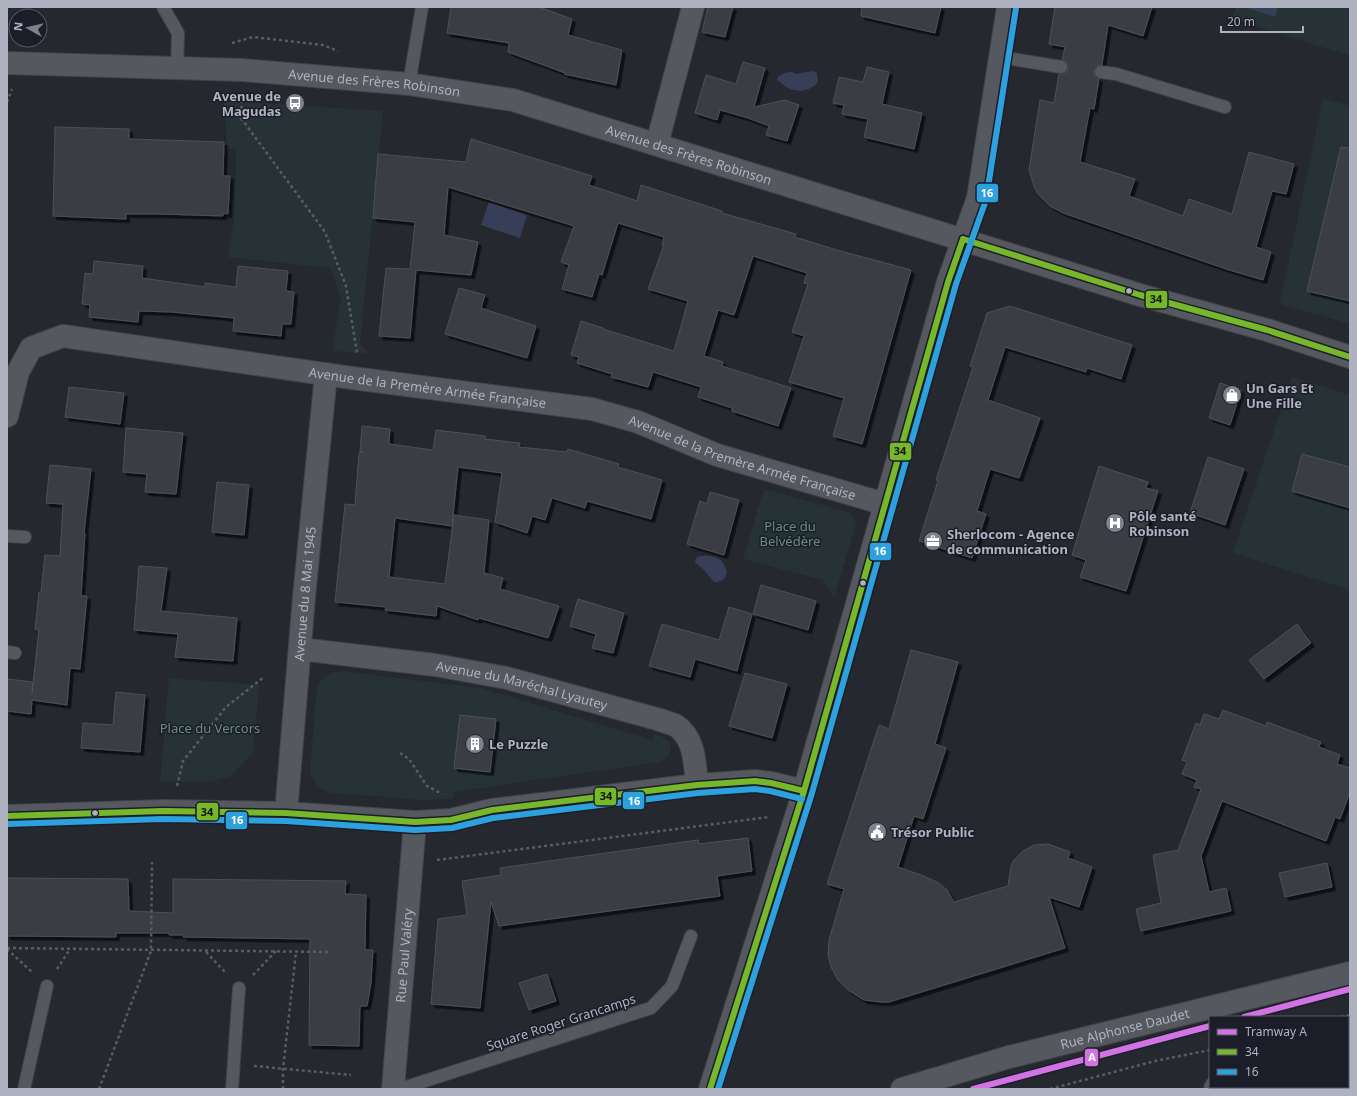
<svg xmlns="http://www.w3.org/2000/svg" width="1357" height="1096" viewBox="0 0 1357 1096" font-family="'Noto Sans',sans-serif">
	<defs>
		<filter id="shadow"><feDropShadow dx="3.5" dy="3.5" stdDeviation="0" flood-color="#0009"/></filter>
	</defs>
	<rect width="100%" height="100%" fill="#262830"/>
	<!-- green -->
	<g fill="#273237">
		<polygon points="1236,7 1350,7 1350,56 1232,18"/>
		<polygon points="1323,98 1350,106 1350,324 1280,304"/>
		<polygon points="224,102 242,102 383,111 360,344 369,353 332,351 341,298 330,268 228,257 235,213 236,149 227,149"/>
		<polygon points="1292,377 1350,395 1350,590 1233,553"/>
		<polygon points="764,489 851,513 856,524 834,598 823,580 743,559"/>
		<path d="M342 671 481 688 652 740 655 734C672 739 677 751 661 762L453 792V799L425 800 331 793C318 788 315 785 310 772L317 688C324 675 328 673 342 671Z"/>
		<polygon points="169,678 259,685 253,752 231,776 214,781 160,782"/>
	</g>
	<!-- water -->
	<g fill="#373f58">
		<polygon points="1249,7 1278,7 1275,17 1248,8"/>
		<path d="M812 71 817 73 818 82C811 91 798 93 788 88 784 86 781 82 777 80L778 77C783 73 790 70 796 74Z"/>
		<polygon points="489,202 527,215 520,238 481,225"/>
		<path d="M699 556C714 555 724 557 727 573 724 580 722 582 714 582L704 570 695 562 696 558Z"/>
	</g>
	<!-- building -->
	<g fill="#3b3d45" stroke="#4d5057" filter="url(#shadow)">
		<polygon points="451,7 539,7 572,19 568,35 622,50 616,85 564,74 565,73 508,52 509,43 447,33"/>
		<polygon points="708,7 733,7 725,37 702,32"/>
		<polygon points="862,7 941,7 935,33 861,16"/>
		<polygon points="1055,7 1152,7 1143,36 1108,25 1102,65 1098,65 1094,71 1094,75 1099,79 1094,109 1090,108 1080,162 1135,179 1129,196 1183,216 1189,199 1232,214 1249,152 1294,164 1286,194 1272,191 1256,247 1271,252 1263,280 1229,270 1063,213 1050,206 1038,194 1034,186 1029,170 1040,100 1054,103 1059,74 1067,72 1068,68 1066,61 1062,60 1065,47 1049,44"/>
		<polygon points="743,62 765,68 754,107 785,100 799,105 787,141 766,135 769,126 748,118 720,110 717,120 695,113 706,75 736,84"/>
		<polygon points="867,67 889,72 882,104 922,113 914,149 864,137 868,119 842,114 844,105 833,103 839,77 863,82"/>
		<polygon points="55,127 129,129 129,139 224,142 223,176 230,176 228,214 223,213 223,216 160,214 126,214 126,219 53,216"/>
		<polygon points="471,139 592,176 589,185 637,201 641,185 722,211 722,213 796,234 795,237 837,250 911,270 862,444 833,436 844,398 789,382 804,336 792,332 808,284 804,283 807,273 753,256 734,315 718,310 704,356 723,362 722,366 791,388 778,426 732,411 732,408 698,397 701,387 653,372 648,387 611,377 612,374 577,363 579,357 571,355 581,321 603,328 603,329 674,351 688,301 648,289 664,245 662,245 664,237 618,223 602,275 599,274 592,297 562,289 569,265 561,262 574,226 448,187 444,235 478,242 471,275 416,270 410,338 379,336 386,268 410,269 415,222 373,218 378,154 466,162"/>
		<polygon points="1341,147 1350,148 1350,301 1307,291"/>
		<polygon points="94,261 143,266 142,278 205,287 205,283 236,287 238,266 288,271 286,291 294,292 291,324 282,324 281,336 233,331 234,318 171,312 139,311 138,322 89,317 90,305 82,304 85,273 93,274"/>
		<polygon points="459,288 485,295 481,308 536,326 527,358 445,334"/>
		<polygon points="1010,306 1132,345 1121,379 1087,368 1086,372 1005,347 988,400 1040,418 1019,478 990,469 977,511 986,514 972,558 919,541 938,481 936,480 973,367 970,366 987,313"/>
		<polygon points="1220,383 1241,390 1230,425 1209,418"/>
		<polygon points="69,387 124,393 120,424 65,417"/>
		<polygon points="362,426 390,429 389,444 433,450 436,430 485,436 485,439 520,443 519,447 567,452 568,449 619,464 618,467 662,480 651,519 587,501 585,508 552,498 545,520 532,516 527,533 495,522 502,473 458,467 452,526 395,518 389,577 445,584 454,515 489,520 484,573 503,578 500,589 559,606 548,638 479,618 478,620 437,606 436,616 385,610 386,607 335,602 345,504 355,505 359,453 363,452 360,452"/>
		<polygon points="126,428 183,433 176,494 145,492 147,474 123,472"/>
		<polygon points="1302,454 1350,467 1350,508 1292,491"/>
		<polygon points="1208,457 1244,469 1225,525 1190,513"/>
		<polygon points="50,465 91,469 84,533 85,533 81,596 87,596 80,669 70,668 67,705 32,700 31,714 7,711 7,679 33,682 32,693 39,630 35,629 37,612 39,592 41,592 45,555 60,556 63,504 46,503"/>
		<polygon points="1099,466 1148,482 1146,488 1158,491 1126,591 1080,577 1086,560 1072,555"/>
		<polygon points="217,482 249,485 244,535 212,532"/>
		<polygon points="710,492 739,500 724,555 687,544 700,501 707,504"/>
		<polygon points="139,566 167,568 161,611 237,618 233,661 175,657 178,634 134,630"/>
		<polygon points="761,585 816,601 808,630 753,614"/>
		<polygon points="578,599 624,613 613,653 592,648 596,634 570,626"/>
		<polygon points="729,607 752,614 737,671 695,659 690,677 649,666 662,624 719,640"/>
		<polygon points="1297,624 1311,643 1264,679 1249,660"/>
		<polygon points="911,650 958,662 935,744 946,748 923,819 914,816 898,867 921,875 937,882 947,890 954,902 1008,886 1011,866 1014,860 1023,851 1034,845 1048,844 1070,852 1068,858 1092,867 1079,907 1049,897 1065,948 889,1002 880,1002 864,1000 848,990 838,980 831,967 828,955 829,940 844,889 827,884 879,725 889,729"/>
		<polygon points="745,673 787,684 772,738 729,726"/>
		<polygon points="116,692 145,695 140,752 81,748 83,723 113,725"/>
		<polygon points="1223,710 1266,726 1267,722 1321,742 1319,747 1340,755 1337,764 1350,768 1350,792 1340,819 1335,817 1326,841 1222,801 1201,856 1209,892 1226,888 1231,911 1141,931 1136,909 1161,903 1153,855 1178,850 1201,789 1194,787 1197,780 1182,774 1187,762 1182,760 1196,723 1200,725 1204,714 1219,719"/>
		<polygon points="460,715 496,719 490,772 454,768"/>
		<polygon points="748,838 752,871 717,876 720,896 499,926 491,902 480,1008 431,1004 438,919 467,915 462,881 501,875 500,868 698,840 699,844"/>
		<polygon points="1327,863 1332,887 1285,897 1279,873"/>
		<polygon points="7,878 128,879 129,911 173,913 173,879 346,881 345,894 366,895 365,950 373,950 371,983 367,1006 360,1006 359,1046 309,1045 310,939 183,937 184,935 169,935 169,933 116,933 116,937 7,936"/>
		<polygon points="547,974 556,1001 529,1010 519,983"/>
	</g>
	<g fill="none" stroke-linecap="round" stroke-linejoin="round">
		<!-- service casing -->
		<g stroke="#414349" stroke-width="14">
			<g id="service">
				<polyline points="163,7 178,33 177,67"/>
				<polyline points="1000,57 1061,67"/>
				<polyline points="1101,72 1116,74 1225,107"/>
				<polyline points="409,84 422,7"/>
				<polyline points="7,536 25,537"/>
				<polyline points="7,652 15,653"/>
				<polyline points="24,1089 47,986"/>
				<polyline points="232,1089 239,988"/>
				<polyline points="400,1089 651,1008 672,986 691,936"/>
			</g>
		</g>
		<!-- minor casing -->
		<g stroke="#414349" stroke-width="24">
			<g id="minor">
				<polyline points="657,144 693,7"/>
				<path id="s1" d="M7 416 18 372 31 348 63 336 352 378 592 409 638 422 717 455 885 504"/>
				<path id="s2" d="M300 649 435 665 507 678 657 719C663 721 669 723 675 725 695 737 695 765 697 785"/>
				<path id="s3" d="M286 813 304 597 326 374"/>
				<polyline points="7,816 163,811 286,813 415,822 451,820 492,810 697,785 755,781 771,783 804,791"/>
				<path id="s4" d="M393 1089 415 822"/>
				<path id="s5" d="M902 1089 1009 1057 1350 973"/>
				<polyline points="1215,1089 1216,1087"/>
			</g>
		</g>
		<!-- tertiary casing -->
		<g stroke="#414349" stroke-width="24">
			<g id="tertiary">
				<path id="s6" d="M7 63 242 70 409 84 513 100 1140 295 1267 330 1350 357"/>
				<polyline points="710,1089 804,791 948,282 978,198 1008,7"/>
			</g>
		</g>
		<!-- path -->
		<g stroke="#595c62" stroke-width="2.5" stroke-dasharray="3 3" stroke-linecap="butt">
			<polyline points="232,43 253,37 323,45 338,51"/>
			<polyline points="242,94 241,118 325,232 346,286 357,353"/>
			<polyline points="7,102 12,89"/>
			<polyline points="400,753 409,759 427,786 442,794"/>
			<polyline points="177,786 183,761 226,707 264,677"/>
			<polyline points="437,860 769,817"/>
			<polyline points="7,948 329,952"/>
			<polyline points="7,949 33,973"/>
			<polyline points="206,952 226,973"/>
			<polyline points="57,969 70,949"/>
			<polyline points="253,975 276,951"/>
			<polyline points="1341,1017 1350,1015"/>
			<polyline points="254,1066 351,1075"/>
			<polyline points="99,1089 151,951 152,862"/>
			<polyline points="283,1089 283,1069 296,952"/>
			<polyline points="1050,1089 1155,1061 1210,1050"/>
		</g>
		<!-- service -->
		<use href="#service" stroke="#55585f" stroke-width="12"/>
		<!-- minor -->
		<use href="#minor" stroke="#55585f" stroke-width="22"/>
		<!-- tertiary -->
		<use href="#tertiary" stroke="#55585f" stroke-width="22"/>
		<!-- bus-1 casing -->
		<g stroke="#1b1e29" stroke-width="9">
			<g id="bus-1">
				<polyline points="963,239 1140,295 1267,330 1350,357"/>
				<polyline points="7,816 163,811 286,813 415,822 451,820 492,810 697,785 755,781 771,783 804,791"/>
				<polyline points="710,1089 804,791 948,282 963,239"/>
			</g>
		</g>
		<!-- bus-2 casing -->
		<g stroke="#1b1e29" stroke-width="9">
			<g id="bus-2">
				<polyline points="7,824 163,819 286,821 415,830 452,828 493,818 698,793 755,789 770,791 802,799"/>
				<polyline points="718,1089 812,793 956,284 986,200 1016,8"/>
			</g>
		</g>
		<!-- bus-1 -->
		<use href="#bus-1" stroke="#76b82a" stroke-width="6"/>
		<!-- bus-2 -->
		<use href="#bus-2" stroke="#2da1dd" stroke-width="6"/>
		<!-- tram-1 casing -->
		<g stroke="#1b1e29" stroke-width="9">
			<g id="tram-1">
				<polyline points="1244,1017 1350,989"/>
				<polyline points="973,1089 1210,1026"/>
			</g>
		</g>
		<!-- tram-1 -->
		<use href="#tram-1" stroke="#d273e3" stroke-width="6"/>
	</g>
	<!-- icons -->
	<defs>
		<g id="bus-disc" transform="scale(1)"><circle r="9.5" fill="#7f828e" stroke="#1b1e29"/><path d="M-5-6H5V4H4V6H2V4H-2V6H-4V4H-5ZM-3.5-4V0h7V-4ZM-3.5 1.2v1.5H-2V1.2ZM2 1.2v1.5H3.5V1.2Z" fill="#fff"/></g>
		<g id="shop-disc" transform="scale(1)"><circle r="9.5" fill="#7f828e" stroke="#1b1e29"/><path d="M-5-2.5h2.3a2.7 3.5 0 0 1 5.4 0H5L5.5 6h-11ZM-1.5-2.5h3a1.5 2.3 0 0 0-3 0Z" fill="#fff"/></g>
		<g id="hospital-disc" transform="scale(1)"><circle r="9.5" fill="#7f828e" stroke="#1b1e29"/><path d="M-5-5h3v3.5h4V-5h3V5h-3V1.5h-4V5h-3Z" fill="#fff"/></g>
		<g id="office-disc" transform="scale(1)"><circle r="9.5" fill="#7f828e" stroke="#1b1e29"/><path d="M-6-3h4V-5.5h4V-3h4V5H-6ZM-1-4.5V-3h2v-1.5ZM-6 0V1H6V0Z" fill="#fff"/></g>
		<g id="building-disc" transform="scale(1)"><circle r="9.5" fill="#7f828e" stroke="#1b1e29"/><path d="M-4-6H4V6H1V3H-1V6H-4ZM-2.5-4.3h1.7v1.8h-1.7ZM.8-4.3h1.7v1.8H.8ZM-2.5-1h1.7V.8h-1.7ZM.8-1h1.7V.8H.8Z" fill="#fff"/></g>
		<g id="civic-disc" transform="scale(1)"><circle r="9.5" fill="#7f828e" stroke="#1b1e29"/><path d="M-.6-6.5H3V-4.5H.6V-3L4-1V1h2V6H-6V1h2V-1L-.6-3ZM-1.2 2.5V6h2.4V2.5Z" fill="#fff"/></g>
	</defs>
	<g fill-rule="evenodd">
		<use href="#bus-disc" x="295" y="103"/>
		<use href="#shop-disc" x="1232" y="395"/>
		<use href="#hospital-disc" x="1115" y="523"/>
		<use href="#office-disc" x="933" y="541"/>
		<use href="#building-disc" x="475" y="744"/>
		<use href="#civic-disc" x="877" y="832"/>
	</g>
	<!-- markers -->
	<g fill="#afb3c1" stroke="#1b1e29" stroke-width="1.5">
		<circle cx="1129" cy="291" r="3.5"/>
		<circle cx="863" cy="583" r="3.5"/>
		<circle cx="95" cy="813" r="3.5"/>
	</g>
	<g text-anchor="middle" dominant-baseline="central" stroke-width="3" stroke-linejoin="round" paint-order="stroke">
		<!-- street labels -->
		<g font-size="13" fill="#afb3c1" stroke="#1b1e29">
			<text stroke="none"><textPath href="#s6" startOffset="368">Avenue des Frères Robinson</textPath></text>
			<text stroke="none"><textPath href="#s6" startOffset="692">Avenue des Frères Robinson</textPath></text>
			<text stroke="none"><textPath href="#s1" startOffset="475">Avenue de la Premère Armée Française</textPath></text>
			<text stroke="none"><textPath href="#s1" startOffset="799">Avenue de la Premère Armée Française</textPath></text>
			<text stroke="none"><textPath href="#s3" startOffset="220">Avenue du 8 Mai 1945</textPath></text>
			<text stroke="none"><textPath href="#s2" startOffset="225">Avenue du Maréchal Lyautey</textPath></text>
			<text stroke="none"><textPath href="#s4" startOffset="134">Rue Paul Valéry</textPath></text>
			<text transform="translate(561 1022) rotate(-18)">Square Roger Grancamps</text>
			<text stroke="none"><textPath href="#s5" startOffset="231">Rue Alphonse Daudet</textPath></text>
		</g>
		<!-- poi labels -->
		<g font-size="13" font-weight="bold" fill="#afb3c1" stroke="#1b1e29" text-anchor="start">
			<text x="281" y="96" text-anchor="end">Avenue de<tspan x="281" dy="15">Magudas</tspan></text>
			<text x="1246" y="388">Un Gars Et<tspan x="1246" dy="15">Une Fille</tspan></text>
			<text x="1129" y="516">Pôle santé<tspan x="1129" dy="15">Robinson</tspan></text>
			<text x="947" y="534">Sherlocom - Agence<tspan x="947" dy="15">de communication</tspan></text>
			<text x="489" y="744">Le Puzzle</text>
			<text x="891" y="832">Trésor Public</text>
		</g>
		<!-- park labels -->
		<g font-size="13" fill="#6a8f79" stroke="#1b1e29">
			<text x="790" y="526">Place du<tspan x="790" dy="15">Belvédère</tspan></text>
			<text x="210" y="728">Place du Vercors</text>
		</g>
	</g>
	<g stroke="#1b1e29" stroke-width="1.5">
		<rect x="976" y="183" width="23" height="20" rx="4" fill="#2da1dd"/>
		<rect x="1145" y="290" width="23" height="19" rx="4" fill="#76b82a"/>
		<rect x="889" y="442" width="23" height="19" rx="4" fill="#76b82a"/>
		<rect x="869" y="542" width="23" height="19" rx="4" fill="#2da1dd"/>
		<rect x="594" y="787" width="23" height="19" rx="4" fill="#76b82a"/>
		<rect x="622" y="791" width="23" height="19" rx="4" fill="#2da1dd"/>
		<rect x="196" y="802" width="23" height="19" rx="4" fill="#76b82a"/>
		<rect x="225" y="811" width="23" height="19" rx="4" fill="#2da1dd"/>
		<rect x="1084" y="1048" width="15" height="19" rx="4" fill="#d273e3"/>
	</g>
	<g font-size="11" text-anchor="middle" font-weight="bold" fill="#fff">
		<text x="987" y="197">16</text>
		<text x="880" y="555">16</text>
		<text x="634" y="805">16</text>
		<text x="237" y="824">16</text>
		<text x="1092" y="1061">A</text>
	</g>
	<g font-size="11" text-anchor="middle" font-weight="bold" fill="#111">
		<text x="1156" y="303">34</text>
		<text x="900" y="455">34</text>
		<text x="606" y="800">34</text>
		<text x="207" y="816">34</text>
	</g>
	<!-- border -->
	<rect width="1357" height="1096" fill="none" stroke="#afb3c1" stroke-width="16"/>
	<!-- legend -->
	<rect x="1209" y="1016" width="140" height="72" fill="#1b1e29" stroke="#565a66"/>
	<rect x="1217" y="1029" width="20" height="6" fill="#d273e3" stroke="#565a66"/>
	<text x="1245" y="1036" font-size="12" fill="#afb3c1">Tramway A</text>
	<rect x="1217" y="1049" width="20" height="6" fill="#76b82a" stroke="#565a66"/>
	<text x="1245" y="1056" font-size="12" fill="#afb3c1">34</text>
	<rect x="1217" y="1069" width="20" height="6" fill="#2da1dd" stroke="#565a66"/>
	<text x="1245" y="1076" font-size="12" fill="#afb3c1">16</text>
	<!-- north arrow -->
	<g transform="translate(28 28) rotate(278)"><circle r="19" fill="#1b1e29" stroke="#565a66"/>
	<path d="M0-3L7 15L0 10L-7 15Z" fill="#7f828e"/>
	<text y="-6" font-size="11" font-weight="bold" text-anchor="middle" fill="#afb3c1">N</text>
	</g>
	<!-- scale -->
	<path d="M1221 26v6h82v-6" fill="none" stroke="#afb3c1" stroke-width="2"/>
	<text x="1227" y="26" font-size="12" fill="#afb3c1" stroke="#1b1e29" stroke-width="3" paint-order="stroke">20 m</text>
</svg>
